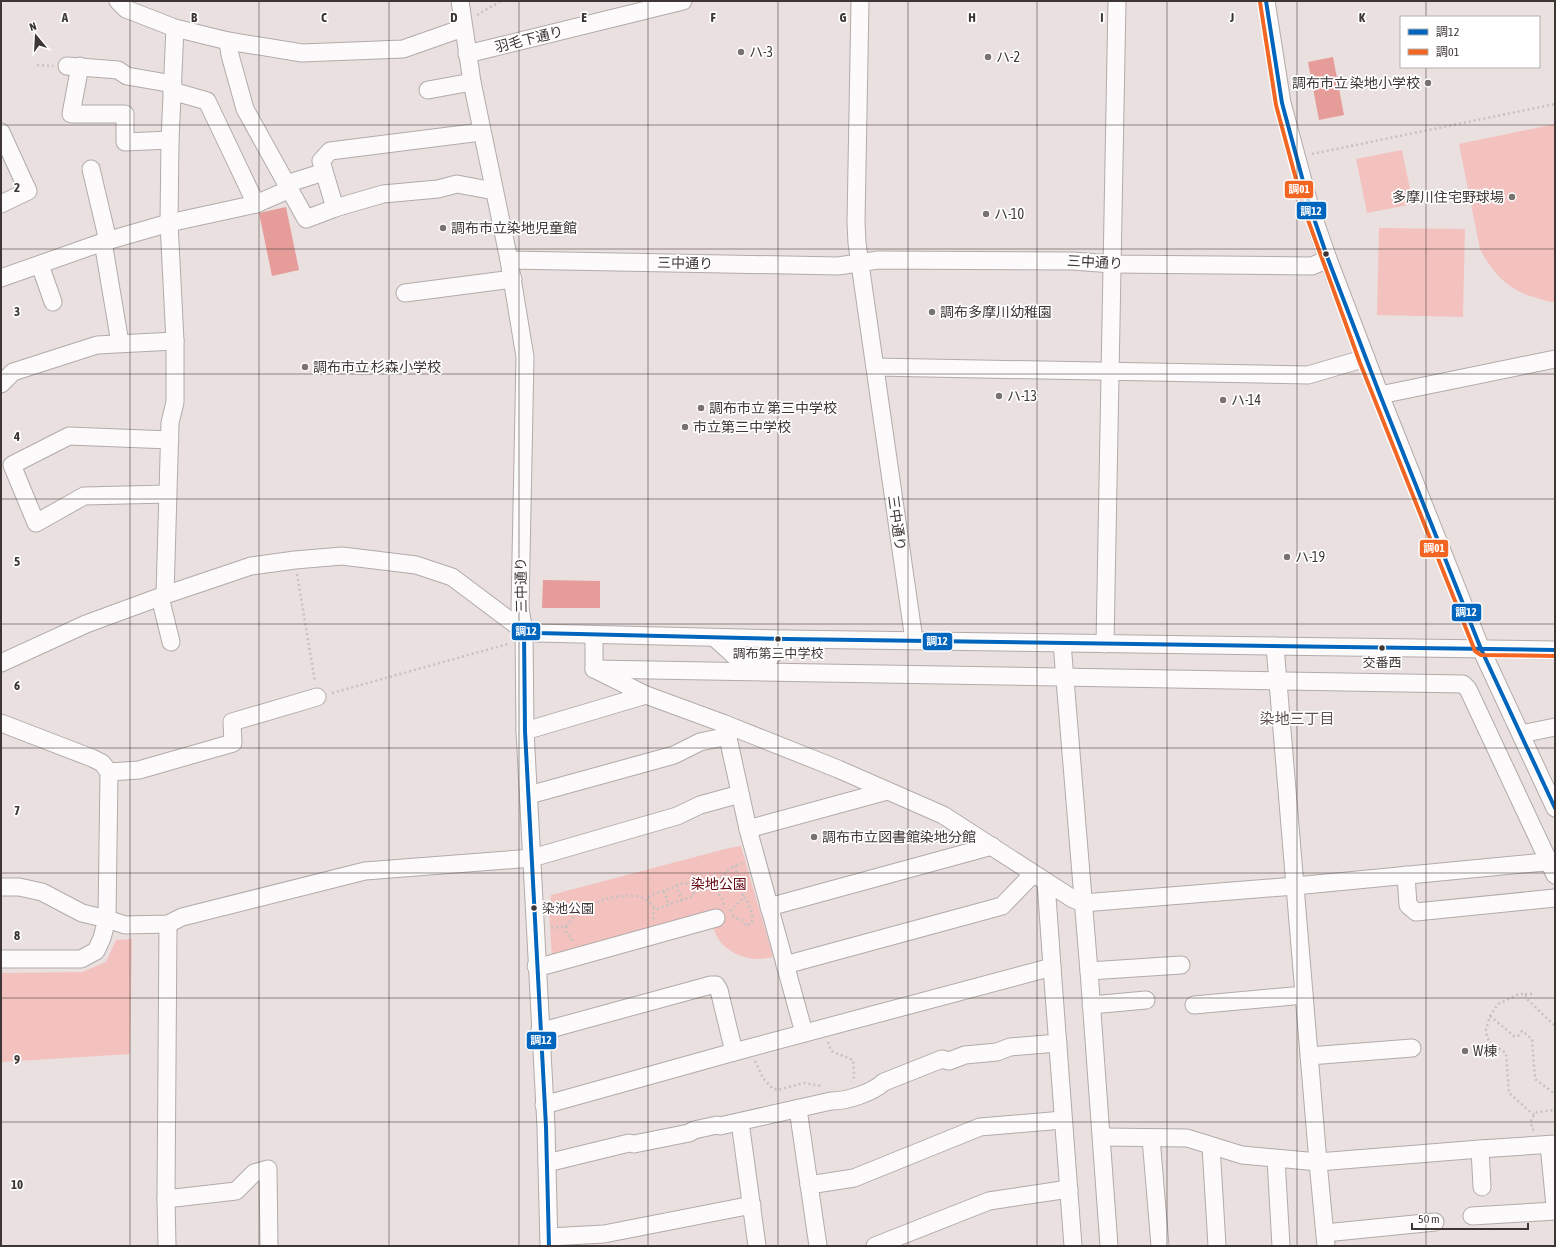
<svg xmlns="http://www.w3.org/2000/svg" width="1556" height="1247" viewBox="0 0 1556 1247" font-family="'Asap Condensed','Noto Sans JP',sans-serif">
	<rect width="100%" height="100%" fill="#eae0df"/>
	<!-- green -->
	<g fill="#f3c2bf">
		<path d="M1555 124V302C1549 302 1543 300 1537 298 1509 291 1493 274 1480 249L1459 144Z"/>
		<polygon points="1402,150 1413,204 1367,213 1356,159"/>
		<polygon points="1379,228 1465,229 1463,317 1377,315"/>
		<path d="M741 846 773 957C768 958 762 959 757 959 744 959 726 951 719 940 714 932 712 923 709 914L552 959 549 908 551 895 729 848Z"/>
		<polygon points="132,939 130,1054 1,1062 1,973 82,972 106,962 116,940"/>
	</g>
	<!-- water -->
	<g fill="#e69c98">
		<polygon points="1333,57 1344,115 1319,120 1308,62"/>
		<polygon points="286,207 299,270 272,276 259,213"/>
		<polygon points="543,580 600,581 600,608 542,608"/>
	</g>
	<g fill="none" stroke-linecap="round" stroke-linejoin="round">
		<!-- minor casing -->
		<g stroke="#b2abaa" stroke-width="19">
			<g id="minor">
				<polyline points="118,1 126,9 175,28 228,41 302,53 403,49 463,28"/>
				<polyline points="460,1 472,82 509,260 525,357 520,609 524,631 525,731 546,1127 549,1246"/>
				<polyline points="860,1 856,222 857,243 914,640"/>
				<polyline points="1266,1 1282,103 1310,207 1328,259 1380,395 1481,649 1555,808"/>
				<polyline points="228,41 230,55 245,109 306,219 335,208 383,194 438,189 457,184 494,191"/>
				<polyline points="467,54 683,1"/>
				<polyline points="67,66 118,70 127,76 173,84"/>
				<polyline points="80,66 71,114 125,114 125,142 170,140"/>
				<polyline points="428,90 472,82"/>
				<polyline points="172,91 207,101 256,204"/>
				<polyline points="1,132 28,191 1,204"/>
				<polyline points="91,169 108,241"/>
				<polyline points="286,184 324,172"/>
				<polyline points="335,208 321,161 330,151 481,132"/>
				<polyline points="103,242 120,343"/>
				<polyline points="509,260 838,266 878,260 1073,261 1112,264 1312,266 1328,259"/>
				<polyline points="40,265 53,302"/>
				<polyline points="1,278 103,242 169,223 256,204 290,189"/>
				<polyline points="405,293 513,279"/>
				<polyline points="875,367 1308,375 1366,358"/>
				<polyline points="1,384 13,372 97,345 175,341"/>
				<polyline points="1380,395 1555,359"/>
				<polyline points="167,494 84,496 36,523 12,465 69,436 170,440"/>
				<polyline points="165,595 170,423 175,402 175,341 169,223 170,140 175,28"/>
				<polyline points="160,597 171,642"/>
				<polyline points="594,635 594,669 646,695 725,724 838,769 943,815 1073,899 1083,903 1295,886 1555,861"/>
				<polyline points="715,638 739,660 767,661 787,639"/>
				<polyline points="1062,643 1089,971 1109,1246"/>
				<polyline points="1105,644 1117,1"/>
				<polyline points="1275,646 1318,1162 1326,1246"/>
				<polyline points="1,663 86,624 165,595 251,566 295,560 342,556 416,565 452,577 524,631 537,633 787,639 1555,650"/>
				<polyline points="594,669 1463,684 1468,689 1555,875"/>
				<polyline points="1,723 92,758 102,763 109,772 107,919 125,925 168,924 182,917 365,871 532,858 677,816 700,805 740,794"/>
				<polyline points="725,724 748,829 804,1033"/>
				<polyline points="525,731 646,695"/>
				<polyline points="1521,734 1555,727"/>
				<polyline points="109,772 139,770 233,743 232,722 317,697"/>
				<polyline points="529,795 674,755 700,742 728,736"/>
				<polyline points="748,829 887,791"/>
				<polyline points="1406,875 1408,905 1416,912 1555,898"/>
				<polyline points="1,887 19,887 42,892 82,913 107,919 102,938 96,951 81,959 1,959"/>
				<polyline points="769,907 992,846"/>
				<polyline points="785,965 1002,906 1033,874"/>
				<polyline points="536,966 547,965 716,918"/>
				<polyline points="1052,967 1073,1246"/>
				<polyline points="1089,971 1181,965"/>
				<polyline points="1091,1005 1146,1000"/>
				<polyline points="1194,1005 1304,995"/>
				<polyline points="540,1030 550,1029 711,985 716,985 719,990 734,1052"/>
				<polyline points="1309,1056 1412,1048"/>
				<polyline points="544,1105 734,1052 1052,967 1046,882"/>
				<polyline points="798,1109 818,1246"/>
				<polyline points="740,1122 757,1246"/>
				<polyline points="1102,1137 1187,1138 1242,1155 1318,1162 1480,1149 1555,1144"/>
				<polyline points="1151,1138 1160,1246"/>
				<polyline points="1549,1145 1555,1206"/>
				<polyline points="1211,1146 1217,1246"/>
				<polyline points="1480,1149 1482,1187"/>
				<polyline points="1276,1159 1281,1246"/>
				<path d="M547 1163 629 1143 634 1144 689 1133 694 1130 717 1125 720 1126 831 1101C847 1101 872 1093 884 1082L942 1059 949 1061 965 1055 997 1052 1010 1047 1058 1043"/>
				<polyline points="809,1185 854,1178 980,1127 1063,1120"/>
				<polyline points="166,1199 236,1191 254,1173 268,1169 269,1246"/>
				<polyline points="1472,1216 1555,1211"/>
				<polyline points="1325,1233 1435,1222"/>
				<polyline points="549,1237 604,1234 752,1205"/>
				<polyline points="167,1246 166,1199 168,924"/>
				<polyline points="875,1246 989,1201 1069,1189"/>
			</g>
		</g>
		<!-- path -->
		<g stroke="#c5c2c2" stroke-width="2.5" stroke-dasharray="2 3" stroke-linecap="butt">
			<polyline points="477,15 501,1"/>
			<polyline points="37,65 53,66"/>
			<polyline points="1312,154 1555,104"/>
			<polyline points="297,574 315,682"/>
			<polyline points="332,693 508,644"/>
			<polyline points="676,885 682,901"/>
			<polyline points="713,886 723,900 724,905"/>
			<path d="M695 889C717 891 715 884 728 870 732 866 738 866 742 863"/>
			<polyline points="664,891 669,905"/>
			<polyline points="730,911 742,899 743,894 735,866"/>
			<path d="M732 916 743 921 746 926 752 922C753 911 748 902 743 894"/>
			<polyline points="653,919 654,908"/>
			<polyline points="566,926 566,933 573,941"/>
			<path d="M551 928 566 926C570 922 574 916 578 912 593 901 622 892 640 897 648 899 651 906 657 909L693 896 695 889C686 876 674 889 663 891 656 893 652 894 646 899"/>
			<polyline points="1525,994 1532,994"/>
			<polyline points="1490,1016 1514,1036 1518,1036 1522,1031 1532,1039 1535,1079 1555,1094"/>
			<polyline points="828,1042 831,1051 853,1060 854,1070 854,1077 851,1081"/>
			<polyline points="755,1061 763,1078 772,1088 778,1090 804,1083 821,1086"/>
			<polyline points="1534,1115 1509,1093 1506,1053 1494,1045 1487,1038 1486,1029 1490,1016 1498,1004 1519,994 1525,994 1528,1000 1555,1026"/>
			<polyline points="1534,1130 1532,1129 1531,1119 1537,1112 1555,1110"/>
		</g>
		<!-- minor -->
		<use href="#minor" stroke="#fcfafa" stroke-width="17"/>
		<!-- bus-1 casing -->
		<g stroke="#fff" stroke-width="7">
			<g id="bus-1">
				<polyline points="1266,1 1282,103 1310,207 1328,259 1380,395 1481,649 1555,808"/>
				<polyline points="549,1246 546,1127 525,731 524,631 537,633 787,639 1555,650"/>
			</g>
		</g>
		<!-- bus-2 casing -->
		<g stroke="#fff" stroke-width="7">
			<polyline id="bus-2" points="1260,2 1276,105 1304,209 1360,363 1475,651 1481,655 1555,656"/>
		</g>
		<!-- bus-1 -->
		<use href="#bus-1" stroke="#0065bd" stroke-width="4"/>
		<!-- bus-2 -->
		<use href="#bus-2" stroke="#f26522" stroke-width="4"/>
	</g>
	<!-- grid -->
	<path fill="none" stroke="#3d3635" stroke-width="1" stroke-opacity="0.55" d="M130 1V1246M259 1V1246M389 1V1246M519 1V1246M648 1V1246M778 1V1246M908 1V1246M1037 1V1246M1167 1V1246M1297 1V1246M1426 1V17M1426 67V1246M1 125H1555M1 249H1555M1 374H1555M1 499H1555M1 624H1555M1 748H1555M1 873H1555M1 998H1555M1 1122H1555"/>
	<!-- markers -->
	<g fill="#7a7270" stroke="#fff" stroke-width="1.5">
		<circle cx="741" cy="52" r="4"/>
		<circle cx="988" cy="57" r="4"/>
		<circle cx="1428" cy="83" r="4"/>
		<circle cx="1512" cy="197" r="4"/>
		<circle cx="986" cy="214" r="4"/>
		<circle cx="443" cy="228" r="4"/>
		<circle cx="932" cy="312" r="4"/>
		<circle cx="305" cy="367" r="4"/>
		<circle cx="999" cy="396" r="4"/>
		<circle cx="1223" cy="400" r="4"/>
		<circle cx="701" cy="408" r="4"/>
		<circle cx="685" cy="427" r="4"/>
		<circle cx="1287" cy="557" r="4"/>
		<circle cx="814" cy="837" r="4"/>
		<circle cx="1465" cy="1051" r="4"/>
	</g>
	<g fill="#3d3635" stroke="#fff" stroke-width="1.5">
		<circle cx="1326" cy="254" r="3.5"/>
		<circle cx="778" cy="639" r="3.5"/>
		<circle cx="1382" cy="648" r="3.5"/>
		<circle cx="534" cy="908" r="3.5"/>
	</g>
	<g text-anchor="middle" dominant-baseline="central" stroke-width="3.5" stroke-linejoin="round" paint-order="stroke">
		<!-- bus labels -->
		<g font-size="13" fill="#3d3635" stroke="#fff">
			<text x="778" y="653">調布第三中学校</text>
			<text x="1382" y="662">交番西</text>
			<text x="542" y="908" text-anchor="start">染池公園</text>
		</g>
		<!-- street labels -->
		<g font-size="14" fill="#3d3635" stroke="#fff">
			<text transform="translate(529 39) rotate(-14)">羽毛下通り</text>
			<text transform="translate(1095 262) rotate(3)">三中通り</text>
			<text transform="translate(685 263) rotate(1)">三中通り</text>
			<text transform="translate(897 523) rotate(82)">三中通り</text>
			<text transform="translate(521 585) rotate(-91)">三中通り</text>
		</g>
		<!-- poi labels -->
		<g font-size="14" fill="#3d3635" stroke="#fff" text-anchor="start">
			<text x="749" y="52">ハ-3</text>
			<text x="996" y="57">ハ-2</text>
			<text x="1420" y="83" text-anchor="end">調布市立 染地小学校</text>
			<text x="1504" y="197" text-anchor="end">多摩川住宅野球場</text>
			<text x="994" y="214">ハ-10</text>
			<text x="451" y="228">調布市立染地児童館</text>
			<text x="940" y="312">調布多摩川幼稚園</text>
			<text x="313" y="367">調布市立 杉森小学校</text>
			<text x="1007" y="396">ハ-13</text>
			<text x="1231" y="400">ハ-14</text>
			<text x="709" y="408">調布市立 第三中学校</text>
			<text x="693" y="427">市立第三中学校</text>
			<text x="1295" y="557">ハ-19</text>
			<text x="822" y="837">調布市立図書館染地分館</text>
			<text x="1473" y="1051">W棟</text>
		</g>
		<!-- park labels -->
		<g font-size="14" fill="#63030e" stroke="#fff">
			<text x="719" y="884">染地公園</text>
		</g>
		<!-- neighbourhood labels -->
		<g font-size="15" fill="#60514f" stroke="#fff">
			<text x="1297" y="718">染地三丁目</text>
		</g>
	</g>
	<g font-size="13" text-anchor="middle" font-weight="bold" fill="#3d3635" stroke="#fff" stroke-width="3.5" stroke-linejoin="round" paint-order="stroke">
		<text x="65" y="22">A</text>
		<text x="194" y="22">B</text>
		<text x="324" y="22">C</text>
		<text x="454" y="22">D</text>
		<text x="584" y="22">E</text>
		<text x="713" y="22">F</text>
		<text x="843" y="22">G</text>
		<text x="972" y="22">H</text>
		<text x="1102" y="22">I</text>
		<text x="1232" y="22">J</text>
		<text x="1362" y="22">K</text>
		<text x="17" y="192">2</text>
		<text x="17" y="316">3</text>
		<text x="17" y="441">4</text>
		<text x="17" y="566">5</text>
		<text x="17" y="690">6</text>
		<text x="17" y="815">7</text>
		<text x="17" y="940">8</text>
		<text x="17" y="1064">9</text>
		<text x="17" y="1189">10</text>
	</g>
	<g stroke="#fff" stroke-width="1.5">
		<rect x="1284" y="180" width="30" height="19" rx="4" fill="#f26522"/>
		<rect x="1296" y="201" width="31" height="19" rx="4" fill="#0065bd"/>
		<rect x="1419" y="539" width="30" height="19" rx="4" fill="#f26522"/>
		<rect x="1451" y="603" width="31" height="19" rx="4" fill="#0065bd"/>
		<rect x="511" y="622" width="30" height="19" rx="4" fill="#0065bd"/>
		<rect x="922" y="632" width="31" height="19" rx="4" fill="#0065bd"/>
		<rect x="526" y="1031" width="31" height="19" rx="4" fill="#0065bd"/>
	</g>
	<g font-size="11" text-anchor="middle" font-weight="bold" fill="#fff">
		<text x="1299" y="193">調01</text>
		<text x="1311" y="215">調12</text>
		<text x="1434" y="552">調01</text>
		<text x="1466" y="616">調12</text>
		<text x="526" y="635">調12</text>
		<text x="937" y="645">調12</text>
		<text x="541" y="1044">調12</text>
	</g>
	<!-- border -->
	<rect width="1556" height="1247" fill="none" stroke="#3d3635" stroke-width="4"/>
	<!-- legend -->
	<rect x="1400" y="16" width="140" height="52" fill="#ffffff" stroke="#b1afae"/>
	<rect x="1408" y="29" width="20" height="6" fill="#0065bd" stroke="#b1afae"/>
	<text x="1436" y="36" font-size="12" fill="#3d3635">調12</text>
	<rect x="1408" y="49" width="20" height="6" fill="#f26522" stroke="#b1afae"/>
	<text x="1436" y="56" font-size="12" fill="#3d3635">調01</text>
	<!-- north arrow -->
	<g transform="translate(36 36) rotate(342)" stroke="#ffffff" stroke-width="3" paint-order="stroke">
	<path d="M0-3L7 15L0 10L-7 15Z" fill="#3d3635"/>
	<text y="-6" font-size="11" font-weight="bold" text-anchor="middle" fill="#3d3635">N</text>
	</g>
	<!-- scale -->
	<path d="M1412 1223v6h116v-6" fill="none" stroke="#3d3635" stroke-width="2"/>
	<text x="1418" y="1223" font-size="12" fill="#3d3635" stroke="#ffffff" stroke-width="3" paint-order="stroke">50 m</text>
</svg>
